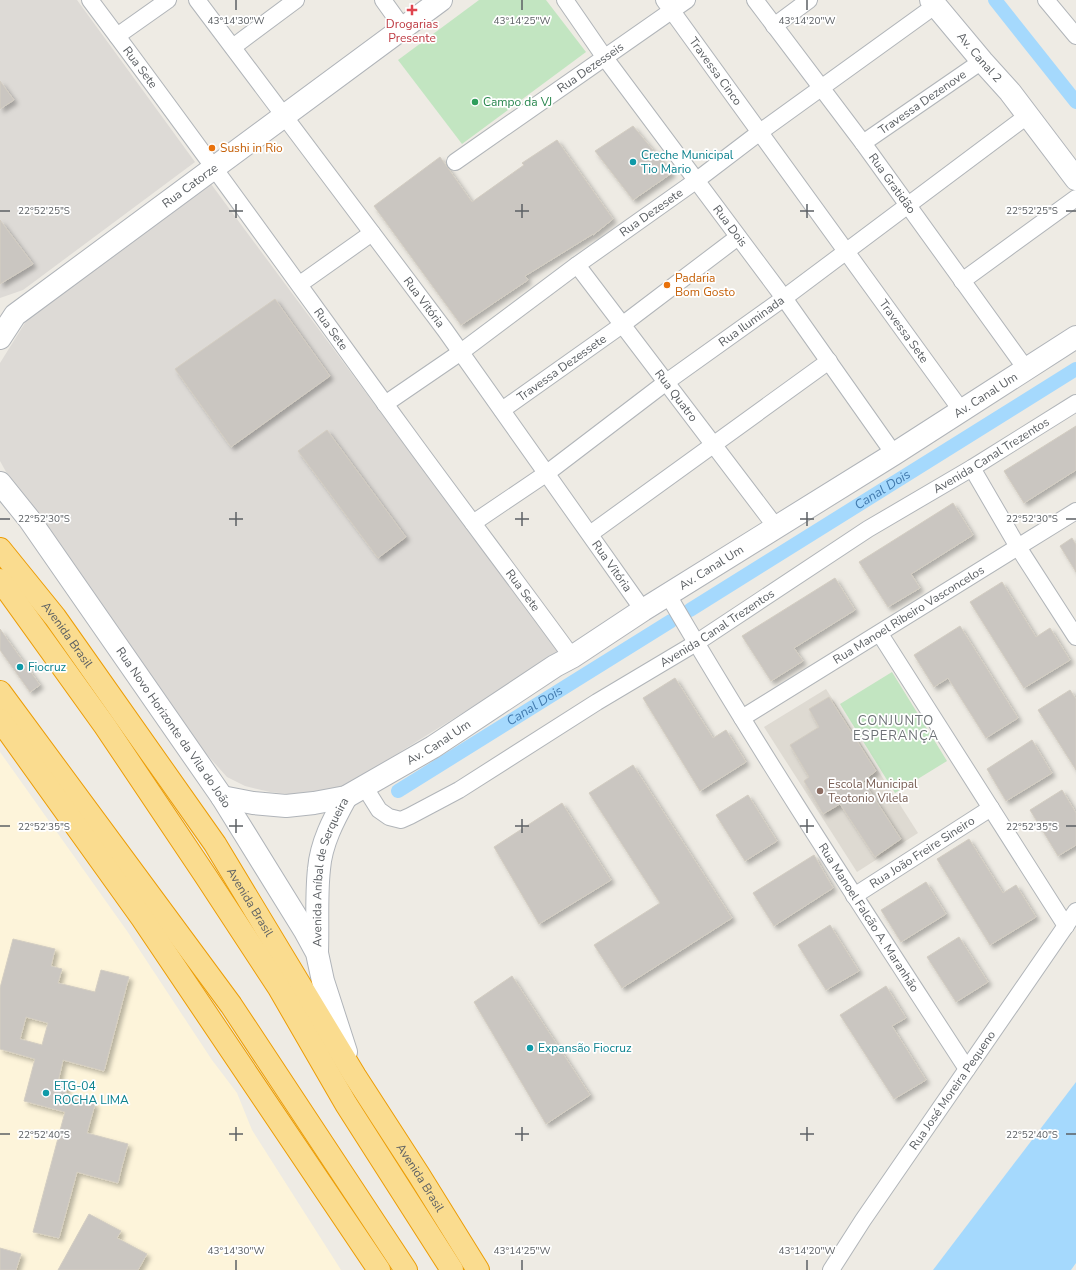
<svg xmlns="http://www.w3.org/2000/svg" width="1076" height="1270" viewBox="0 0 1076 1270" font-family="'Nunito Sans',sans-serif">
	<defs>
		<filter id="shadow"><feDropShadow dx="3.5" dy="3.5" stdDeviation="2" flood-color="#0004"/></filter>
	</defs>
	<rect width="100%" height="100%" fill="#eeebe4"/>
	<!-- commercial -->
	<polygon fill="#fdf4da" points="0,752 127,931 212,1060 237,1093 252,1130 341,1270 0,1270"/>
	<!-- industrial -->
	<g fill="#dddad6">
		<polygon points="0,0 77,0 195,162 23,290 0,298"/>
		<polygon points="211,184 559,653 342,788 307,796 270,792 245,786 227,777 192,738 10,479 0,461 0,363 28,318"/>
	</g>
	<!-- education -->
	<polygon fill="#dedad2" points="826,689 918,833 857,872 764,727"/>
	<!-- green -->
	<g fill="#c2e5c1">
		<polygon points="479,0 546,0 586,52 462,144 398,60"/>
		<polygon points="892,672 947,761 895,793 840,704"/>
	</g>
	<!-- water -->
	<polygon fill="#a5d9fd" points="1076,1082 1076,1263 1071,1270 933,1270"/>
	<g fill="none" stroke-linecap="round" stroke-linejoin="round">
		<!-- canal -->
		<g stroke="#a5d9fd" stroke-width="14">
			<polyline points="995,0 1076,102"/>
			<path id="s1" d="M690 610 1076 369"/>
			<path id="s2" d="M398 791 671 621"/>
		</g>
	</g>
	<!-- building -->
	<g fill="#cac6c1" stroke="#d3cdc2" fill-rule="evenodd" filter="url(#shadow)">
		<polygon points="0,81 14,100 0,109"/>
		<polygon points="633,126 672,173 633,200 595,151"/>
		<polygon points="557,140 613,219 593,235 593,234 525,276 528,280 461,325 374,206 440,157 472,202 524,165 522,163"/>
		<polygon points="0,220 33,264 0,284"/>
		<polygon points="275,299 330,376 231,447 175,369"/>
		<polygon points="1076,426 1076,470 1024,503 1004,471"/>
		<polygon points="327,430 406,537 378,558 298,451"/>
		<polygon points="953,503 973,535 911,574 920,588 888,607 859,562"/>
		<polygon points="1072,538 1076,545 1076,572 1060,546"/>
		<polygon points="835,578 855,610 794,648 803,661 771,681 742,636"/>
		<polygon points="1002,582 1036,637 1050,628 1070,660 1024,688 970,602"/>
		<polygon points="960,626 1018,718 986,738 948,678 934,687 914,655"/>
		<polygon points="0,629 40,685 30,692 0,650"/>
		<polygon points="675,678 713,738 726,730 746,762 700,791 643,698"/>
		<polygon points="1070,690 1076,699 1076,770 1038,710"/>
		<polygon points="829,697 876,771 863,781 901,839 875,857 840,804 823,814 804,781 809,777 790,745 819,727 809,709"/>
		<polygon points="1032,740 1052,773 1006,801 987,769"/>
		<polygon points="633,765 732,918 622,988 594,945 660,903 589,793"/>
		<polygon points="1062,790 1076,813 1076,845 1058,856 1030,810"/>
		<polygon points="748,795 777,841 745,861 716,815"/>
		<polygon points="562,803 611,880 539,924 494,847"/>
		<polygon points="969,839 1003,893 1016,885 1036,917 990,945 937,859"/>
		<polygon points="814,855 833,888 774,926 753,893"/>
		<polygon points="926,882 946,914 901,942 881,910"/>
		<polygon points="830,925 859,971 826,990 798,945"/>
		<polygon points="959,937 988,982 956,1002 927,957"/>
		<path d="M13 939 55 949 51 966 62 969 58 983 95 992 101 970 129 977 104 1071 63 1060 58 1082 67 1085 65 1096 95 1104 87 1133 128 1144 121 1170 118 1183 77 1172 59 1238 33 1232 65 1112 24 1101 35 1059 0 1049V988ZM26 1017 48 1023 42 1045 20 1039Z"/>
		<polygon points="512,976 590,1095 546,1124 474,1002"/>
		<polygon points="886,986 906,1018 892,1026 926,1080 894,1099 840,1015"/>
		<polygon points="89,1214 121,1231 117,1238 147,1254 138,1270 58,1270"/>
		<polygon points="0,1248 21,1254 16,1270 0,1270"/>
	</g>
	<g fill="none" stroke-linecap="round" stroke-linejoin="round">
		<!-- street casing -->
		<g stroke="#b1b5b9" stroke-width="18">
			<g id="street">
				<path id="s3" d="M90 0C196 141 298 284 402 427 458 504 516 580 572 657"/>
				<path id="s4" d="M197 0 445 330 643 610"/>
				<polyline points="383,0 403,28"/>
				<path id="s5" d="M565 0 605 58 784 298 894 454"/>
				<path id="s6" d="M664 0 961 410"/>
				<path id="s7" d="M755 0 863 143 1026 369"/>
				<polyline points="1046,0 1076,36"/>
				<polyline points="774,26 809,0"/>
				<polyline points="117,36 168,0"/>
				<polyline points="233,47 296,0"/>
				<path id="s8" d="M863 143 982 61"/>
				<path id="s9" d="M455 162 687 0"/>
				<path id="s10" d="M577 265 776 527"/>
				<polyline points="962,281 1076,198"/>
				<polyline points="300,284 372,233"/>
				<path id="s11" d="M385 404 461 352 577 265 697 180 760 132 936 5"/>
				<path id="s12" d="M502 410 622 325 738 237"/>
				<polyline points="972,468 1018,547 1076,637"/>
				<path id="s13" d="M473 523 547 473 665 383 784 298 1027 116"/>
				<polyline points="590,534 829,361"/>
				<path id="s14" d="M668 595C762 756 865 912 967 1069"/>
				<polyline points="880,634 1066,926"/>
				<path id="s15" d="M742 718 1076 511"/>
				<path id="s16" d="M364 786 379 810 389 817 401 820 410 816 459 790 597 702 696 643 868 529 972 468 1076 403"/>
				<path id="s17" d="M854 896 991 808"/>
				<path id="s18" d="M831 1270 863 1220 1076 911"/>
			</g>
		</g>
		<!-- secondary casing -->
		<g stroke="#b0b4b9" stroke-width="24">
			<g id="secondary">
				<path id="s19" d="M931 0 982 61 1010 92 1076 179"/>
				<path id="s20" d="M0 338 15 315 441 0"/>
				<path id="s21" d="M0 483 29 519 222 797 305 931 317 953 323 981 346 1052"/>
				<path id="s22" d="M222 797 253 803 286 806 314 803 346 797 433 747 555 666 572 657 643 610 894 454 1076 337"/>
				<path id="s23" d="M317 952C318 925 316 896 319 869 321 843 334 819 346 797"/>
			</g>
		</g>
		<!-- highway casing -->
		<g stroke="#ec9d06" stroke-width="24">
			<g id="highway">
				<path id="s24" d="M0 549 55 617 215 844 355 1076 419 1175 478 1270"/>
				<polyline points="0,580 105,726 205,875 279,988 346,1104 452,1270"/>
				<polyline points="0,692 231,1005 406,1270"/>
				<polyline points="0,720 142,918 379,1270"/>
			</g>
		</g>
		<!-- street -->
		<use href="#street" stroke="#fff" stroke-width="16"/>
		<!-- secondary -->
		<use href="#secondary" stroke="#fff" stroke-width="22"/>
		<!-- highway -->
		<use href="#highway" stroke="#fadc8f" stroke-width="22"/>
	</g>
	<!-- ticks -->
	<path fill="none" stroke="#5c6064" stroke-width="1.5" d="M236 0V10M522 0V10M807 0V10M236 204V218M522 204V218M807 204V218M0 211H10M229 211H243M515 211H529M800 211H814M1066 211H1076M236 512V526M522 512V526M807 512V526M0 519H10M229 519H243M515 519H529M800 519H814M1066 519H1076M236 819V833M522 819V833M807 819V833M0 826H10M229 826H243M515 826H529M800 826H814M1066 826H1076M236 1127V1141M522 1127V1141M807 1127V1141M0 1134H10M229 1134H243M515 1134H529M800 1134H814M1066 1134H1076M236 1260V1270M522 1260V1270M807 1260V1270"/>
	<!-- markers -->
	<path fill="#e0444e" stroke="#fff" stroke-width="1.5" d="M410 4h4v4h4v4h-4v4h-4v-4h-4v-4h4z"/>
	<circle fill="#2e9e5b" stroke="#fff" stroke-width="1.5" cx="475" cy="102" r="4"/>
	<g fill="#e8710a" stroke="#fff" stroke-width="1.5">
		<circle cx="212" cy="148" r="4"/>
		<circle cx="667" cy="285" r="4"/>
	</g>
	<g fill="#0f9aa8" stroke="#fff" stroke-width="1.5">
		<circle cx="633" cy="162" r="4"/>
		<circle cx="20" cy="667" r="4"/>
		<circle cx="530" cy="1048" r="4"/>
		<circle cx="46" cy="1093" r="4"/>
	</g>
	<circle fill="#8d6e63" stroke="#fff" stroke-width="1.5" cx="820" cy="791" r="4"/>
	<g text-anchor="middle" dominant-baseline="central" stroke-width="3.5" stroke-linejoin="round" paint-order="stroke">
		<!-- health labels -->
		<g font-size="12" fill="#be3a42" stroke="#fff">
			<text x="412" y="24">Drogarias<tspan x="412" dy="14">Presente</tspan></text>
		</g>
		<!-- street labels -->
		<g font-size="12" fill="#5c6064" stroke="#fff">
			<text stroke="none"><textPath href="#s19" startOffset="75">Av. Canal 2</textPath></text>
			<text stroke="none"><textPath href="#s3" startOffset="84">Rua Sete</textPath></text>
			<text stroke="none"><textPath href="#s9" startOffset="165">Rua Dezesseis</textPath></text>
			<text stroke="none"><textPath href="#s6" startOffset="88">Travessa Cinco</textPath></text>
			<text stroke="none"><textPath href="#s8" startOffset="72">Travessa Dezenove</textPath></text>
			<text stroke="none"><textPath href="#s7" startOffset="229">Rua Gratidão</textPath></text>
			<text stroke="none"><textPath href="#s20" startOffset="245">Rua Catorze</textPath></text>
			<text stroke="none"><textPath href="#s11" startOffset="328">Rua Dezesete</textPath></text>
			<text stroke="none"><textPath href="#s5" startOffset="280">Rua Dois</textPath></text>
			<text stroke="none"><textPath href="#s4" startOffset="378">Rua Vitória</textPath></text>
			<text stroke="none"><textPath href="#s13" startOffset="344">Rua Iluminada</textPath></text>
			<text stroke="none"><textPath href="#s3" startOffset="408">Rua Sete</textPath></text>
			<text stroke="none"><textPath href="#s6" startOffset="409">Travessa Sete</textPath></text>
			<text stroke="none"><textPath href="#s12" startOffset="73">Travessa Dezessete</textPath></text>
			<text stroke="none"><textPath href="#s22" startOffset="881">Av. Canal Um</textPath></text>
			<text stroke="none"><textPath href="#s10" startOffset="164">Rua Quatro</textPath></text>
			<text stroke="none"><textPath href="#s16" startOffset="747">Avenida Canal Trezentos</textPath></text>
			<text stroke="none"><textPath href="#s4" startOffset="702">Rua Vitória</textPath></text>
			<text stroke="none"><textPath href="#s22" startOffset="557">Av. Canal Um</textPath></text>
			<text stroke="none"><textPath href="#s3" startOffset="732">Rua Sete</textPath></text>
			<text stroke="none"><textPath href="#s15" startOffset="196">Rua Manoel Ribeiro Vasconcelos</textPath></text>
			<text stroke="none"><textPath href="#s16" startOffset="423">Avenida Canal Trezentos</textPath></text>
			<text stroke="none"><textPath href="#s24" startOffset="109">Avenida Brasil</textPath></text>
			<text stroke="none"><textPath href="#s21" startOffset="300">Rua Novo Horizonte da Vila do João</textPath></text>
			<text stroke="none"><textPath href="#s22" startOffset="233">Av. Canal Um</textPath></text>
			<text stroke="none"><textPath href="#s17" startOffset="81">Rua João Freire Sineiro</textPath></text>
			<text stroke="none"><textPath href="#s23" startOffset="82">Avenida Aníbal de Serqueira</textPath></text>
			<text stroke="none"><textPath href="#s24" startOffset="433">Avenida Brasil</textPath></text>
			<text stroke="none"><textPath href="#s14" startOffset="380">Rua Manoel Falcão A. Maranhão</textPath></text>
			<text stroke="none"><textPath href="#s18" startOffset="217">Rua José Moreira Pequeno</textPath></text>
			<text stroke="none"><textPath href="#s24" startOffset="757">Avenida Brasil</textPath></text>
		</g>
		<!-- leisure labels -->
		<g font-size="12" fill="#27864d" stroke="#fff" text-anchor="start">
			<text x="483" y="102">Campo da VJ</text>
		</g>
		<!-- food labels -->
		<g font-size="12" fill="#c56008" stroke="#fff" text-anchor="start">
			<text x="220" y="148">Sushi in Rio</text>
			<text x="675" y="278">Padaria<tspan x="675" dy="14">Bom Gosto</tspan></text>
		</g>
		<!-- culture labels -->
		<g font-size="12" fill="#0d838f" stroke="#fff" text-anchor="start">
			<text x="641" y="155">Creche Municipal<tspan x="641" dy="14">Tio Mario</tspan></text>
			<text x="28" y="667">Fiocruz</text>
			<text x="538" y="1048">Expansão Fiocruz</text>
			<text x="54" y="1086">ETG-04<tspan x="54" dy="14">ROCHA LIMA</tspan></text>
		</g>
		<!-- education labels -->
		<g font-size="12" fill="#785e54" stroke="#fff" text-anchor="start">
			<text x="828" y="784">Escola Municipal<tspan x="828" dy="14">Teotonio Vilela</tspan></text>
		</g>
		<!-- water labels -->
		<g font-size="13" font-style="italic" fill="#427aae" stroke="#fff">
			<text stroke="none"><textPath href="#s1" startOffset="227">Canal Dois</textPath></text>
			<text stroke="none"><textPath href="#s2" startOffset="161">Canal Dois</textPath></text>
		</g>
		<!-- neighbourhood labels -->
		<g font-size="13" letter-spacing="1" fill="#6d7276" stroke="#fff">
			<text x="896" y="721">CONJUNTO<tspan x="896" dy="15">ESPERANÇA</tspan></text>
		</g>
	</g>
	<g font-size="10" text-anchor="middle" fill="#5c6064" stroke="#fff" stroke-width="3.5" stroke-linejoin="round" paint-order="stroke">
		<text x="236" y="24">43°14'30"W</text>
		<text x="522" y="24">43°14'25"W</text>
		<text x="807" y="24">43°14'20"W</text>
		<text x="44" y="214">22°52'25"S</text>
		<text x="1032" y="214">22°52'25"S</text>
		<text x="44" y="522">22°52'30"S</text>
		<text x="1032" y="522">22°52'30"S</text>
		<text x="44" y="830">22°52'35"S</text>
		<text x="1032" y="830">22°52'35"S</text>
		<text x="44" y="1138">22°52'40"S</text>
		<text x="1032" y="1138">22°52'40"S</text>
		<text x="236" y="1254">43°14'30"W</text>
		<text x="522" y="1254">43°14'25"W</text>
		<text x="807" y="1254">43°14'20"W</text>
	</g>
</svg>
